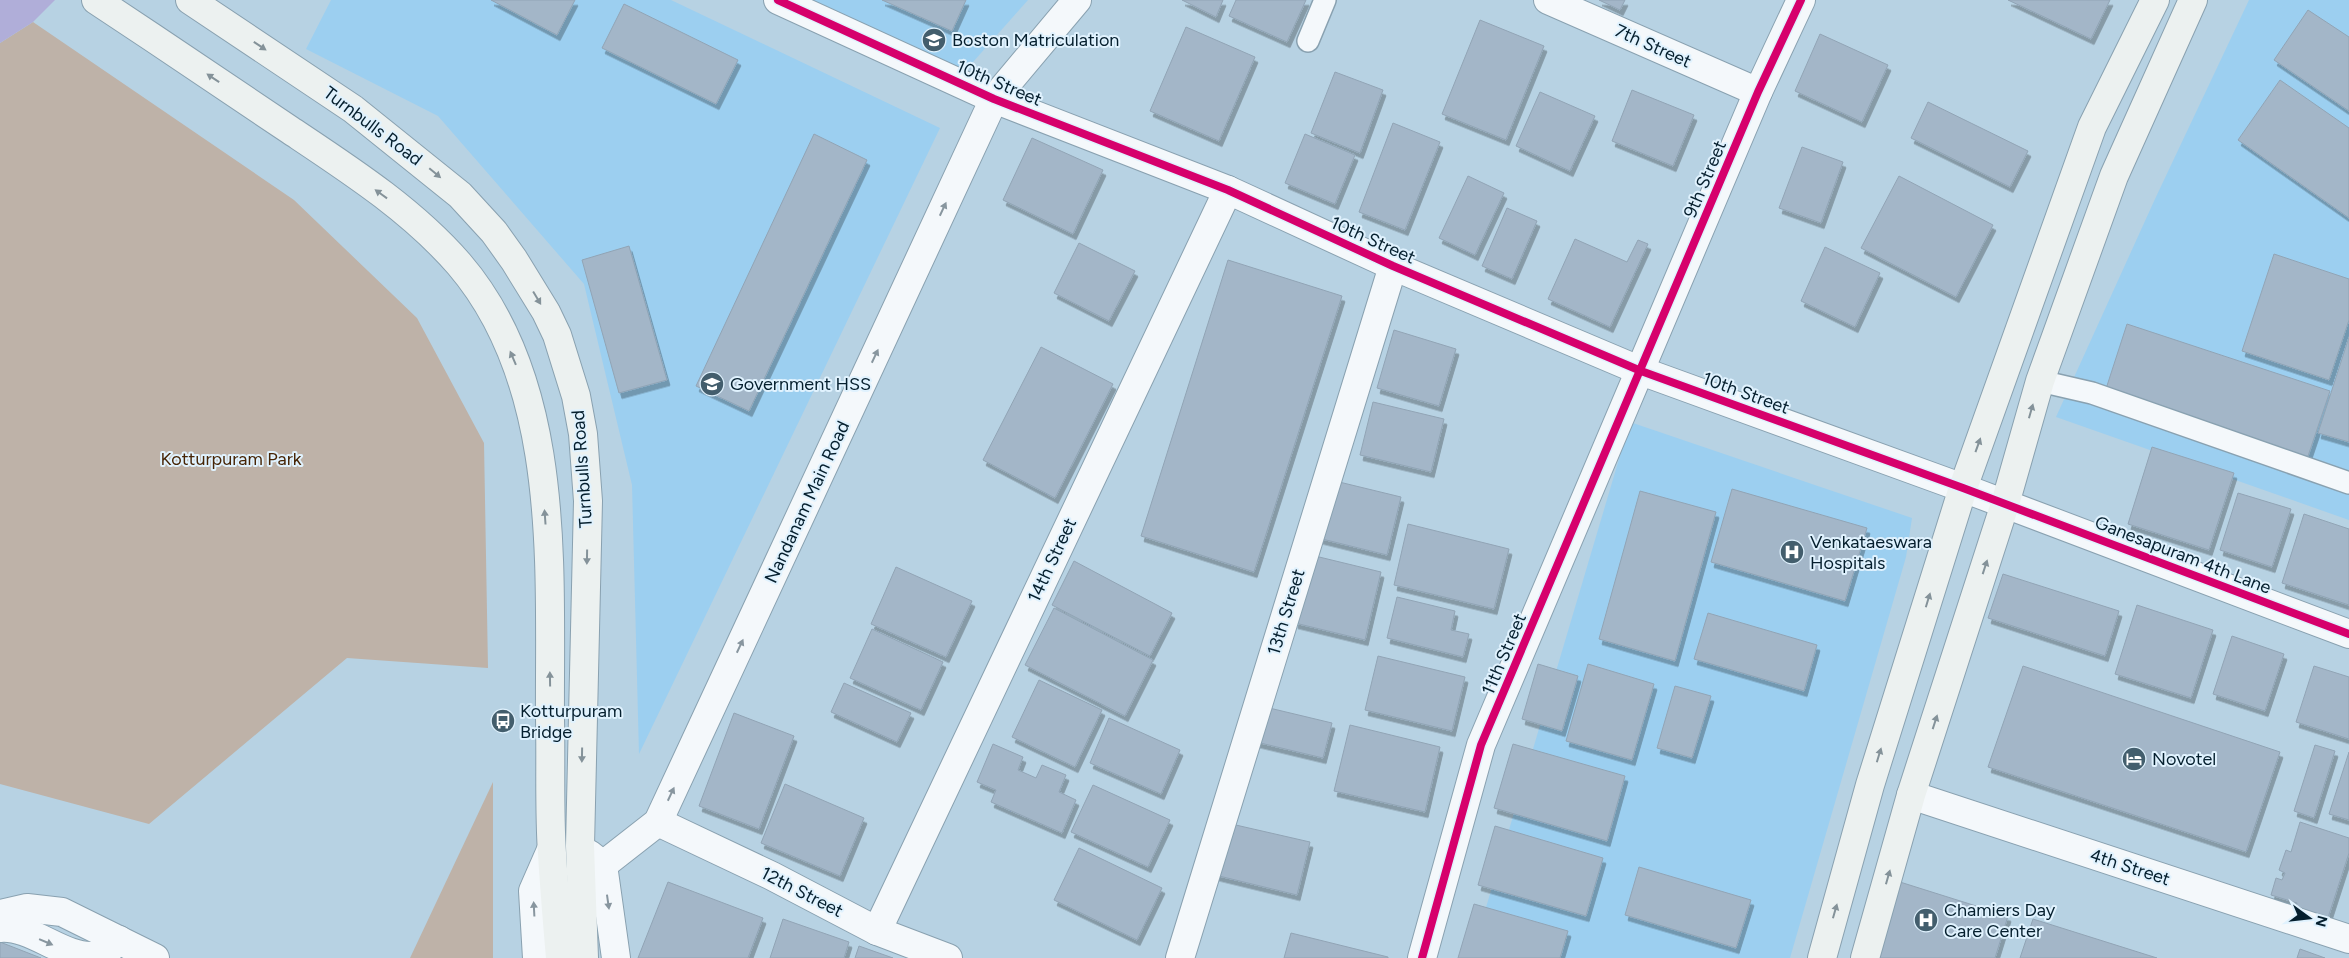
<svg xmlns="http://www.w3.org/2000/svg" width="2349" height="958" viewBox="0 0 2349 958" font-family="Figtree,sans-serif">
	<defs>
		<filter id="shadow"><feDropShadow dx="3" dy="5.5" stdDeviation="0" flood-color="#0004"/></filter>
	</defs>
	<rect width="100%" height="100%" fill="#b7d2e3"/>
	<!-- built -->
	<g fill="#9ccff0">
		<polygon points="331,0 671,0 940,128 639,754 632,485 584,284 438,116 306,49"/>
		<polygon points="794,0 1028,0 958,79"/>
		<polygon points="2249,0 2349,0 2349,520 2056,417 2155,199"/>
		<polygon points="1630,422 1912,518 1906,557 1790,958 1471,958"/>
	</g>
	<!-- green -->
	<g fill="#beb2a8">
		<polygon points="33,22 294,200 417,318 484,443 488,668 347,658 149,824 0,784 0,43"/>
		<polygon points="493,782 493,958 410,958"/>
	</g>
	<!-- water -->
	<polygon fill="#b0aed9" points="0,0 55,0 33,22 0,43"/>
	<!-- building -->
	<g fill="#a3b6c8" stroke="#91a4b5" filter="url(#shadow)">
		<polygon points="491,0 575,0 557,35"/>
		<polygon points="882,0 966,0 952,31"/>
		<polygon points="1182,0 1223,0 1216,17"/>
		<polygon points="1236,0 1306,0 1287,42 1229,16"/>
		<polygon points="1599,0 1625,0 1620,10"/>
		<polygon points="2008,0 2110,0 2091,39"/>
		<polygon points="624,4 738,60 716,104 602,48"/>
		<polygon points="2308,10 2349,37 2349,111 2274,60"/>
		<polygon points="1480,20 1544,46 1506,140 1442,114"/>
		<polygon points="1186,27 1255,57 1219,141 1150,111"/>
		<polygon points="1820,34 1888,65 1862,122 1795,91"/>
		<polygon points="1335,72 1383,90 1360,153 1311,133"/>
		<polygon points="2280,80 2349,128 2349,218 2238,140"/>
		<polygon points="1632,90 1694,115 1673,166 1612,141"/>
		<polygon points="1540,92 1595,116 1570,171 1516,146"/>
		<polygon points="1928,102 2028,151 2010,187 1911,138"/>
		<polygon points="1393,123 1440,142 1405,230 1359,212"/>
		<polygon points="814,134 867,160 749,411 696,386"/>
		<polygon points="1305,134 1355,155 1335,204 1285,183"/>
		<polygon points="1032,138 1103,170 1073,234 1003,200"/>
		<polygon points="1802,147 1843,162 1821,223 1779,208"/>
		<polygon points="1468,176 1504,193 1475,255 1439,238"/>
		<polygon points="1899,176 1993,225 1956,297 1861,248"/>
		<polygon points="1507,208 1537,221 1512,279 1482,266"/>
		<polygon points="1575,239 1627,262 1638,240 1648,244 1610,327 1548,299"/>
		<polygon points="1079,243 1135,271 1109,321 1054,293"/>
		<polygon points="629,246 667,380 619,393 582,260"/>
		<polygon points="1825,247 1880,273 1855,327 1801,301"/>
		<polygon points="2274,254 2349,279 2349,320 2329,380 2242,351"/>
		<polygon points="1228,260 1342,296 1254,572 1141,536"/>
		<polygon points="2127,324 2330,391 2306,462 2104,395"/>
		<polygon points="1394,330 1456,349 1439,406 1377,388"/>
		<polygon points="2349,337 2349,442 2318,433"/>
		<polygon points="1041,347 1113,384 1055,498 983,460"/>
		<polygon points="1373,402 1444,419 1431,472 1360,455"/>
		<polygon points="2152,447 2234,473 2209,550 2128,524"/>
		<polygon points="1331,480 1401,497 1387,555 1318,538"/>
		<polygon points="1732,489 1867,528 1845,601 1711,562"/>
		<polygon points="1640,491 1716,512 1675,661 1599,639"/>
		<polygon points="2238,493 2291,509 2272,567 2220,550"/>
		<polygon points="2304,514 2349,529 2349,605 2282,583"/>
		<polygon points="1408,524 1509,549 1494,609 1394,585"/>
		<polygon points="1311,555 1381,572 1365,640 1295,623"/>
		<polygon points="1074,561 1172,613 1150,656 1052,605"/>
		<polygon points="896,567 972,601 946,657 871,624"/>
		<polygon points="2003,574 2119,611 2105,656 1988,618"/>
		<polygon points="1397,597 1455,611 1451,630 1469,634 1463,657 1387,638"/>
		<polygon points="2137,605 2213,630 2191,698 2115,674"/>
		<polygon points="1054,608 1153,660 1125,716 1025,665"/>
		<polygon points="1708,613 1817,645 1804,691 1694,659"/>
		<polygon points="872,629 943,662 921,710 850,678"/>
		<polygon points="2232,636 2284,654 2265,711 2213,694"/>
		<polygon points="1378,656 1465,677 1452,731 1365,710"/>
		<polygon points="1538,664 1578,676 1562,731 1522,719"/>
		<polygon points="1588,664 1654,684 1632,760 1566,741"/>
		<polygon points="2023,666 2280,752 2246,852 1988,767"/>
		<polygon points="2314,666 2349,677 2349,739 2296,722"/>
		<polygon points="1039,680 1102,710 1075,767 1012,737"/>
		<polygon points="844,683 911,713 897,742 831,712"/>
		<polygon points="1675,686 1711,696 1692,758 1657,748"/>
		<polygon points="1261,706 1332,723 1323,758 1252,741"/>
		<polygon points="734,713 794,736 759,829 699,806"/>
		<polygon points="1109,718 1180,750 1161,794 1090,763"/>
		<polygon points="1350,725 1440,747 1425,812 1334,791"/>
		<polygon points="993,744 1023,757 1018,770 1036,778 1042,765 1066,775 1059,792 1076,800 1062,833 991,802 996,790 977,782"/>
		<polygon points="1513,744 1625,776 1607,841 1494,808"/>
		<polygon points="2315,745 2335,751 2314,818 2294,811"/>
		<polygon points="2349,752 2349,820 2329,814"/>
		<polygon points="785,784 864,818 840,876 761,843"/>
		<polygon points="1093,785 1170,820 1148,867 1071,832"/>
		<polygon points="2300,822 2349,838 2349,853 2325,927 2293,917 2297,903 2271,895 2276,878 2282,880 2285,873 2279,870 2286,850 2291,852"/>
		<polygon points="1227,823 1310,842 1297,895 1215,875"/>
		<polygon points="1495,826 1603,858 1586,916 1478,885"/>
		<polygon points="1079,848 1162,888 1137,940 1054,900"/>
		<polygon points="1639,867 1751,900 1736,948 1625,915"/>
		<polygon points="668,882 763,918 748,958 638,958"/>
		<polygon points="1900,882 2008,916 1995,958 1876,958"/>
		<polygon points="1474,904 1568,931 1560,958 1458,958"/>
		<polygon points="783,919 849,942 844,958 770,958"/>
		<polygon points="2033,919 2157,958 2020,958"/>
		<polygon points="1291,933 1388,957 1388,958 1284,958"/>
		<polygon points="0,942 41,958 0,958"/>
		<polygon points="859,946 893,958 855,958"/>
		<polygon points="2300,949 2325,958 2297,958"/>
	</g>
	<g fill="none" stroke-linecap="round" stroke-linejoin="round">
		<!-- service casing -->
		<g stroke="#89a1b0" stroke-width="24">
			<g id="service">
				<polyline points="1308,41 1325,0"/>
				<polyline points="2040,381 2092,393 2349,483"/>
			</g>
		</g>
		<!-- minor casing -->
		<g stroke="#89a1b0" stroke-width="30">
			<g id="minor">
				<polyline points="778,0 994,99 1228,190 1393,266 1641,371 1963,488 2349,634"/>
				<polyline points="1548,0 1758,92"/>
				<polyline points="1911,795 2349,939"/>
				<polyline points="658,822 772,876 877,931 948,958"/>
				<polyline points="0,914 27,908 62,912 155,958"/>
				<path d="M0 928C31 925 63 958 93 956 103 955 112 947 119 940"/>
				<polyline points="877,931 1228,190"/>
				<polyline points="1180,958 1393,266"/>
				<polyline points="1422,958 1481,745 1758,92 1801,0"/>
			</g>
		</g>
		<!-- tertiary casing -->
		<g stroke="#89a1b0" stroke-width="30">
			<g id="tertiary">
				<polyline points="589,854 603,865 616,958"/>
				<polyline points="603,865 658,822 994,99 1077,0"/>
				<polyline points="537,958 533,891 551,850"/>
			</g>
		</g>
		<!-- secondary casing -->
		<g stroke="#89a1b0" stroke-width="30">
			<g id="secondary">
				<path d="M96 0C161 43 226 87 290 130 350 170 412 210 459 264 563 385 549 570 550 719 551 763 549 809 552 853 554 888 557 923 560 958"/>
				<polyline points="190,0 353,109 460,195 494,232 514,260 546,312 557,335 576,396 583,434 588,501 580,846 584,958"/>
				<polyline points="1822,958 1870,785 1963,488 2092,127 2155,0"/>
				<polyline points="1865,958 1911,795 2005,504 2040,381 2114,176 2193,0"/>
			</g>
		</g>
		<!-- service -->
		<use href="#service" stroke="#f4f8fb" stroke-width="21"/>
		<!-- minor -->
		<use href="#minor" stroke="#f4f8fb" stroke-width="28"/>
		<!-- tertiary -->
		<use href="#tertiary" stroke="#f4f8fb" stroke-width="28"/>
		<!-- secondary -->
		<use href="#secondary" stroke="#ecf1f0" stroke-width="28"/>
		<!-- cycleway casing -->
		<g stroke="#e0f2fe" stroke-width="11">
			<g id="cycleway">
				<polyline points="778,0 994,99 1228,190 1393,266 1641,371 1963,488 2349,634"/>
				<polyline points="1422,958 1481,745 1758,92 1801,0"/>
			</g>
		</g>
		<!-- cycleway -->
		<use href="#cycleway" stroke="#d6006c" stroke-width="8"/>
	</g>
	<!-- one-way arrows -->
	<defs><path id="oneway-solid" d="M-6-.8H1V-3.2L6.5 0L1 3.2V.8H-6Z" transform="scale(1.25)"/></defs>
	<g fill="#849299">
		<use href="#oneway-solid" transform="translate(260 46) rotate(34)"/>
		<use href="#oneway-solid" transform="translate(213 78) rotate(-146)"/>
		<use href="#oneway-solid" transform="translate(435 173) rotate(40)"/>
		<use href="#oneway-solid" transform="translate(381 194) rotate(-144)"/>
		<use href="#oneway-solid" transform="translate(537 298) rotate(59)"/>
		<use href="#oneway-solid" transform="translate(513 358) rotate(-113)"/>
		<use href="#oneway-solid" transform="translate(2031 411) rotate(-74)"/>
		<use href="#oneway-solid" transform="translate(1978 445) rotate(-70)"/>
		<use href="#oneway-solid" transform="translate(545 517) rotate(-94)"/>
		<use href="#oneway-solid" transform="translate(587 557) rotate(91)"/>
		<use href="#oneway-solid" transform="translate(1985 567) rotate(-72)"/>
		<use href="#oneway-solid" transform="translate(1928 600) rotate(-73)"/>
		<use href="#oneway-solid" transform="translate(550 679) rotate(-91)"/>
		<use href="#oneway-solid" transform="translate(1935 722) rotate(-72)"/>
		<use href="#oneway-solid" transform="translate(582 755) rotate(91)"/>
		<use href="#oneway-solid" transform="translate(1879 755) rotate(-73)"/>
		<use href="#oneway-solid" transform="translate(1888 877) rotate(-74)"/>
		<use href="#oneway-solid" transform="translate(1835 911) rotate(-74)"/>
	</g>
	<g fill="#88969f">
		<use href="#oneway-solid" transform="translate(943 209) rotate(-65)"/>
		<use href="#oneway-solid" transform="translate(875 356) rotate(-65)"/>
		<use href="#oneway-solid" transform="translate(740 646) rotate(-65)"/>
		<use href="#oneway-solid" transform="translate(671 794) rotate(-65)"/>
		<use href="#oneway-solid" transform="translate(608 902) rotate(82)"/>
		<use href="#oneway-solid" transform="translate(534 909) rotate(-93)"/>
		<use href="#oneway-solid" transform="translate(46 942) rotate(23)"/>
	</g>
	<!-- icons -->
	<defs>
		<g id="school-disc" transform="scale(1.25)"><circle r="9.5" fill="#435e6d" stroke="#e0f2fe"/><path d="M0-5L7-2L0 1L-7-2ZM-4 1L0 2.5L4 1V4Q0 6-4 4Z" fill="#fff"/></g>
		<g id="hospital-disc" transform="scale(1.25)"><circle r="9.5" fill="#435e6d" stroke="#e0f2fe"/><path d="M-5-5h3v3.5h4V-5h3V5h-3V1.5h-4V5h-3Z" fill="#fff"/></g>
		<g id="bus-disc" transform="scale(1.25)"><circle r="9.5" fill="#435e6d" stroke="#e0f2fe"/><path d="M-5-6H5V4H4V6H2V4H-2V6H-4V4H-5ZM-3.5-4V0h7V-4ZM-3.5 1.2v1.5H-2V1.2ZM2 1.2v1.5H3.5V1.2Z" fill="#fff"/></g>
		<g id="hotel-disc" transform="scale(1.25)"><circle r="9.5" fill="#435e6d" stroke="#e0f2fe"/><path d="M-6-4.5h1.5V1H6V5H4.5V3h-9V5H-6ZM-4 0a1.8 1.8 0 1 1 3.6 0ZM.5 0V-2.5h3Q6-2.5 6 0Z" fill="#fff"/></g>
	</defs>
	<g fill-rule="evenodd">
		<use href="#school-disc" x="934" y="40"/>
		<use href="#school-disc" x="712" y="384"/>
		<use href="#hospital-disc" x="1792" y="552"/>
		<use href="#bus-disc" x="503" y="721"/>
		<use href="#hotel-disc" x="2134" y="759"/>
		<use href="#hospital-disc" x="1926" y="920"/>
	</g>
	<g text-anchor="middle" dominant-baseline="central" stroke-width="4" stroke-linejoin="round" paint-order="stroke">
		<!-- poi labels -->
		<g font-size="18" fill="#051f2e" stroke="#e0f2fe" text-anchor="start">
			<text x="952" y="40">Boston Matriculation</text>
			<text x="730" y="384">Government HSS</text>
			<text x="1810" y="542">Venkataeswara<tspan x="1810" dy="21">Hospitals</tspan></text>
			<text x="520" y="711">Kotturpuram<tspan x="520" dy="21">Bridge</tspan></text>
			<text x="2152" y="759">Novotel</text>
			<text x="1944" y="910">Chamiers Day<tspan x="1944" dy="21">Care Center</tspan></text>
		</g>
		<!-- street labels -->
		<g font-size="18" fill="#051f2e" stroke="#e0f2fe">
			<text transform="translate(1653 46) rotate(24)">7th Street</text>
			<text transform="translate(999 83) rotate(23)">10th Street</text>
			<text transform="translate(373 126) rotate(37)">Turnbulls Road</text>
			<text transform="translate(1705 179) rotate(-67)">9th Street</text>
			<text transform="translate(1373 240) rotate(24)">10th Street</text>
			<text transform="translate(1746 393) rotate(20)">10th Street</text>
			<text transform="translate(582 469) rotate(-94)">Turnbulls Road</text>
			<text transform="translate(807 502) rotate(-65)">Nandanam Main Road</text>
			<text transform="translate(2183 555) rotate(21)">Ganesapuram 4th Lane</text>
			<text transform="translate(1052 560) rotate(-65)">14th Street</text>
			<text transform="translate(1286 612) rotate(-73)">13th Street</text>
			<text transform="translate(1504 654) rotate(-67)">11th Street</text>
			<text transform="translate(2130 867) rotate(18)">4th Street</text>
			<text transform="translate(802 892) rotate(27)">12th Street</text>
		</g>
		<!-- park labels -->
		<g font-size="18" fill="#462405" stroke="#e0f2fe">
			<text x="231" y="459">Kotturpuram Park</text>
		</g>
	</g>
	<!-- north arrow -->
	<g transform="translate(2309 918) rotate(105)" stroke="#e0f2fe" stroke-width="4" paint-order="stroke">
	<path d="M0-4L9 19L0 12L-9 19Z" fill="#051f2e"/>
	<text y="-8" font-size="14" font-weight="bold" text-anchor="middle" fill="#051f2e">N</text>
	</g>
</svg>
